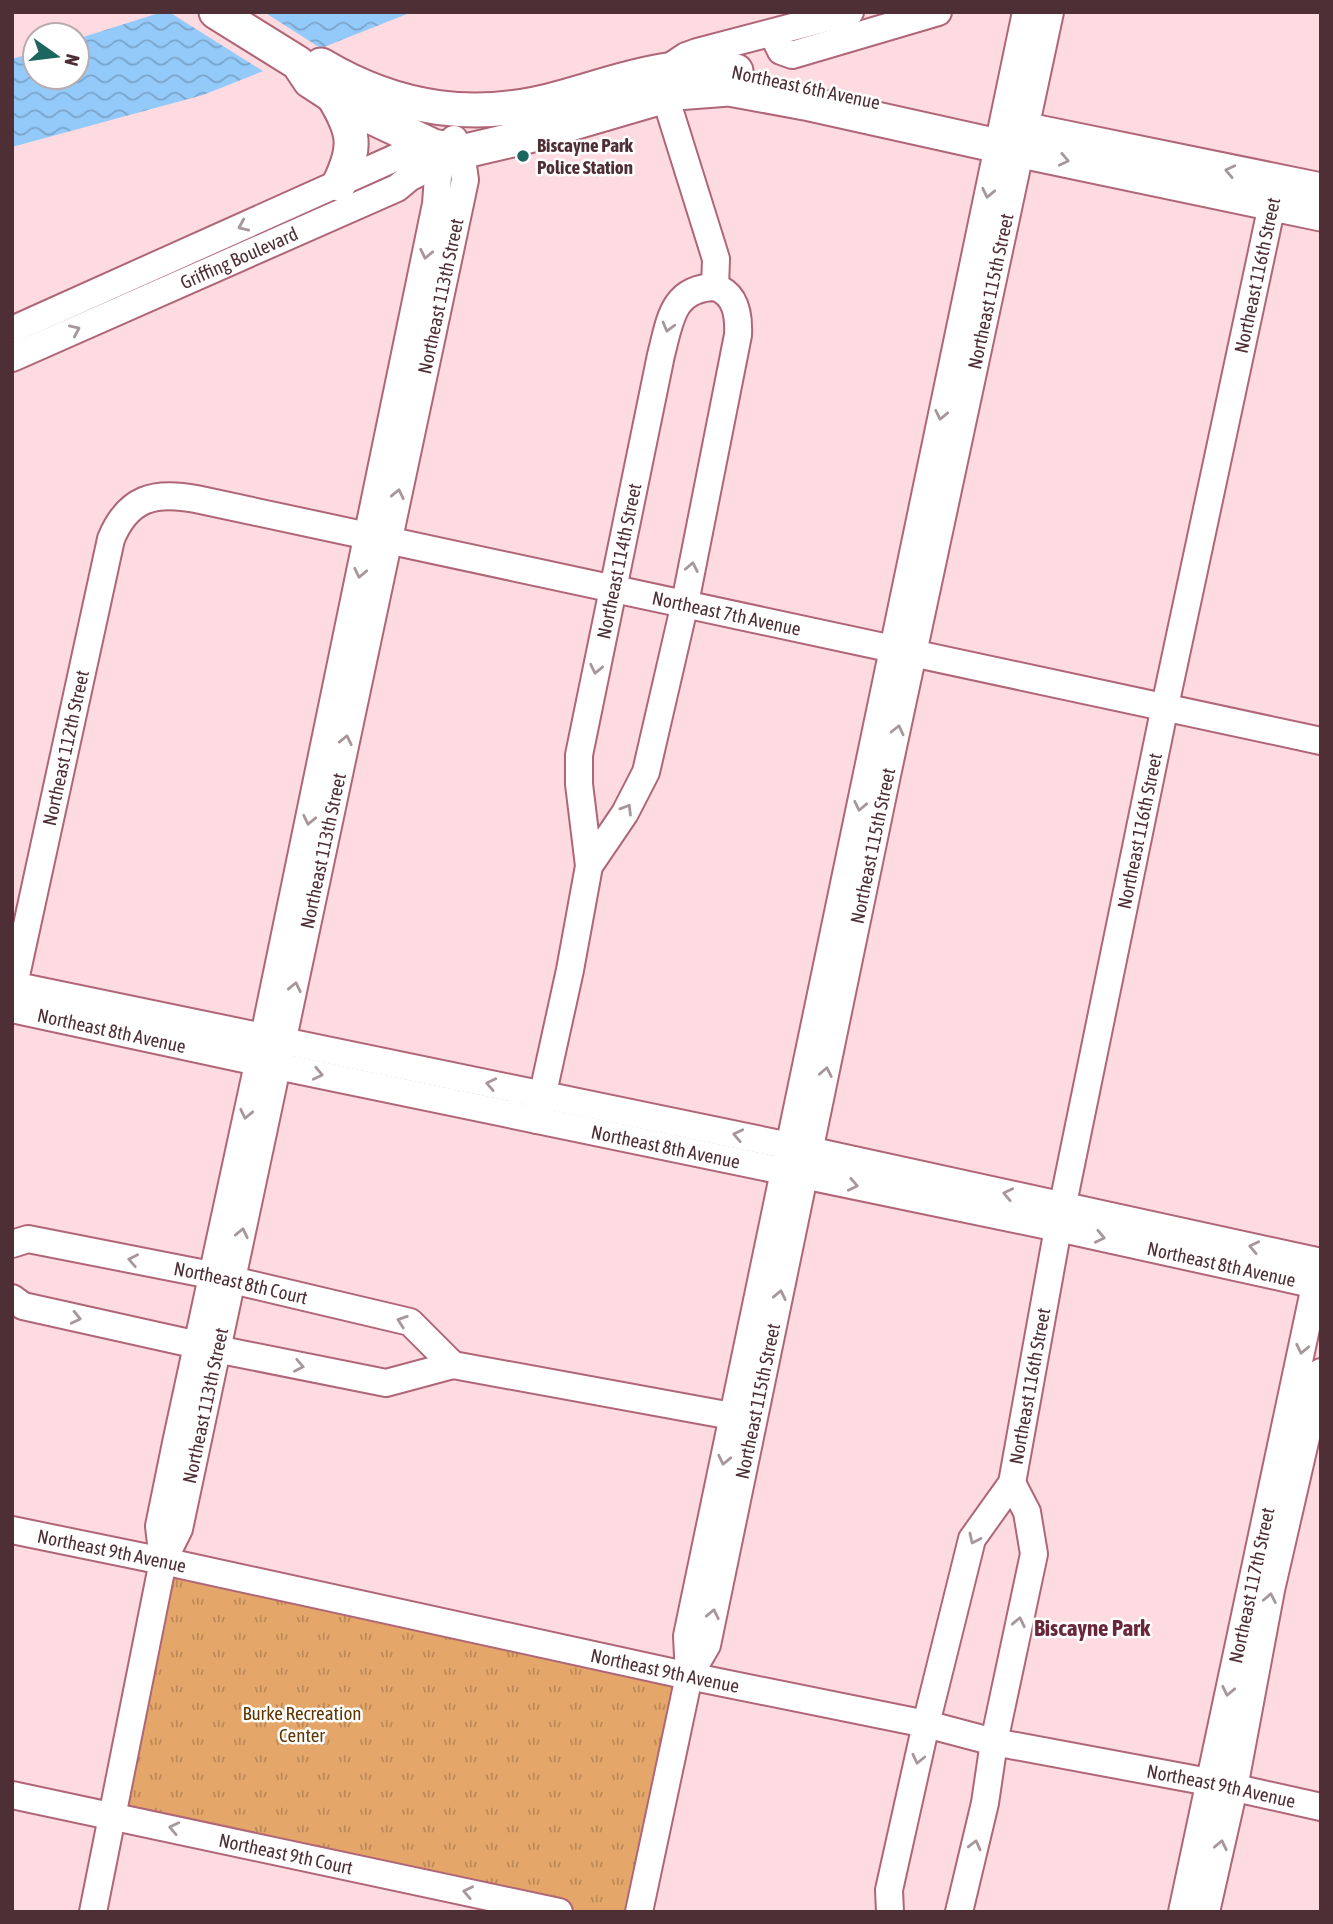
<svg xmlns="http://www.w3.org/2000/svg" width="1333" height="1924" viewBox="0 0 1333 1924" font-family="'Asap Condensed',sans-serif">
	<defs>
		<pattern id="park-tufts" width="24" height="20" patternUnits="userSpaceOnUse" patternTransform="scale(1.75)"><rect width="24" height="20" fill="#e5a769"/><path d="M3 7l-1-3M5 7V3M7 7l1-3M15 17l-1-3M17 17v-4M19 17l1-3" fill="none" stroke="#bc8857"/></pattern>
		<pattern id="water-waves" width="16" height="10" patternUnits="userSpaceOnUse" patternTransform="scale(1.75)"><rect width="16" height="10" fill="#93cafa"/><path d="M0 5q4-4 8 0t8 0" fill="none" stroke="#7aa4cb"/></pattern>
	</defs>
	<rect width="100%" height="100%" fill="#fddbe1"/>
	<!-- park -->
	<polygon fill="url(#park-tufts)" points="163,1561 689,1676 639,1912 559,1912 112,1815"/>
	<!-- water -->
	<polygon fill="url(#water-waves)" points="162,12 412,12 203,95 12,147 12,59 35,52 35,77 77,77 77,39"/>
	<!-- pier -->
	<polygon fill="#fddbe1" points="169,12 264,12 322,49 266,73"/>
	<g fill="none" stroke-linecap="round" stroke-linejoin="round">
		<!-- minor casing -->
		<g stroke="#af6677" stroke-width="30">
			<g id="minor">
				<polyline points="772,33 781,51 792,55 938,12"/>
				<polyline points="671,66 686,56 697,52 850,12"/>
				<polyline points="665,96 716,259 715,287"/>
				<polyline points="12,330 395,158 433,146 439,163 436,204 264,1036 176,1443 159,1526 163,1561"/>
				<path id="s1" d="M12 358 397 188 409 178 452 156"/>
				<polyline points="12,985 790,1146 1321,1262"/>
				<path id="s2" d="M12 994 111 539C128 498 154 491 196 499L1321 741"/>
				<path id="s3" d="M12 1009 258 1062 1058 1228 1321 1286"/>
				<path id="s4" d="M537 1120 570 970 589 866 579 784V755L661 355C670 321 672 288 715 287 736 294 739 315 738 335L685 603 646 772 625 813 589 866"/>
				<path id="s5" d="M12 1244 28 1239 211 1275 410 1322 453 1365"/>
				<polyline points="12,1298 23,1306 216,1349 386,1383 453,1365 748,1419"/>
				<path id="s6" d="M12 1530 163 1561 689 1676 926 1724 994 1742 1209 1782 1321 1807"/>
				<path id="s7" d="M689 1676 707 1645 887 775 1050 12"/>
				<path id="s8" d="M12 1795 559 1912"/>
				<path id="s9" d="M93 1912 163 1561 179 1529 465 180 461 152 454 139"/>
				<polyline points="639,1912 689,1676 687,1636 1026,12"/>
				<path id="s10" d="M890 1912 889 1890 926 1724 972 1539 1012 1483 1058 1228 1165 706 1276 186"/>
				<polyline points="959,1912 985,1803 994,1742 1034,1554 1027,1512 1012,1483"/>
				<path id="s11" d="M1182 1912 1319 1267"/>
				<polyline points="1206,1912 1234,1788 1271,1590 1321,1372"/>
			</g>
		</g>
		<!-- major casing -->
		<g stroke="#af6677" stroke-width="37">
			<g id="major">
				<polyline points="216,12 298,63 310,81 350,107 433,146 461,152 529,136 676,93 729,89 805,103 1021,151 1321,214"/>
				<path d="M321 65C398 111 477 122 563 97 621 81 675 59 736 71"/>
				<path d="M333 96C355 132 357 147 339 184"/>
				<polyline points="1018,128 1321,190"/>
			</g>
		</g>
		<!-- minor -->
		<use href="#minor" stroke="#fff" stroke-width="26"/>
		<!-- major -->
		<use href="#major" stroke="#fff" stroke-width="33"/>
	</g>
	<!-- one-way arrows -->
	<defs><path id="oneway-chevron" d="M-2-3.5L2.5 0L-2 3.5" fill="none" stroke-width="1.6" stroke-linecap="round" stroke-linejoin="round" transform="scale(1.75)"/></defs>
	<g stroke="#a7979a">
		<use href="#oneway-chevron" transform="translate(1064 160) rotate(12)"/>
		<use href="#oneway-chevron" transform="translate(1230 171) rotate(-168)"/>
		<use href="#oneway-chevron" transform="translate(988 193) rotate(102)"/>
		<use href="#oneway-chevron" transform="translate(243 226) rotate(156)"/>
		<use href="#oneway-chevron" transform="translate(426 254) rotate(102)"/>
		<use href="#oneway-chevron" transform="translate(668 327) rotate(105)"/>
		<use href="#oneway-chevron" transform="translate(75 330) rotate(-24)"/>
		<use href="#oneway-chevron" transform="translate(941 415) rotate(102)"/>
		<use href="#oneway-chevron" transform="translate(398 494) rotate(-78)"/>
		<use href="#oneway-chevron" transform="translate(692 567) rotate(-79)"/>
		<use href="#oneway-chevron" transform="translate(360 573) rotate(102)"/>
		<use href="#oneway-chevron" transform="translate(596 669) rotate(102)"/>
		<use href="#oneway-chevron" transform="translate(898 730) rotate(-77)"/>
		<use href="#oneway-chevron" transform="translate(346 740) rotate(-78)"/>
		<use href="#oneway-chevron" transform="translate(860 806) rotate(102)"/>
		<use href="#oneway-chevron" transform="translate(627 809) rotate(-59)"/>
		<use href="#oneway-chevron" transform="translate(309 820) rotate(102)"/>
		<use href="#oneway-chevron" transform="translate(295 987) rotate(-78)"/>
		<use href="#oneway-chevron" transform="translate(826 1072) rotate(-79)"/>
		<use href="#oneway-chevron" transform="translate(318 1074) rotate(12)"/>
		<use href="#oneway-chevron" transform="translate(491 1084) rotate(-168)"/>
		<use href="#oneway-chevron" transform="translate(246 1114) rotate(102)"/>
		<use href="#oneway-chevron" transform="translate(738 1135) rotate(-168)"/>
		<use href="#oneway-chevron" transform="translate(853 1185) rotate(12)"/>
		<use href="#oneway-chevron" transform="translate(1008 1194) rotate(-168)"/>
		<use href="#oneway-chevron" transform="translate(242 1233) rotate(-78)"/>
		<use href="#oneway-chevron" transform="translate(1100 1237) rotate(12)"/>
		<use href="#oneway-chevron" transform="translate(1254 1247) rotate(-168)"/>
		<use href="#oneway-chevron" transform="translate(133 1260) rotate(-169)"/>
		<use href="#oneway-chevron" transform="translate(780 1295) rotate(-78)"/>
		<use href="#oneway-chevron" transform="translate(76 1318) rotate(13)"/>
		<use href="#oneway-chevron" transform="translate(402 1321) rotate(-161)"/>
		<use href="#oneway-chevron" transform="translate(1302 1349) rotate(102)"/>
		<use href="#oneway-chevron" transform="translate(299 1366) rotate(11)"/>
		<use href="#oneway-chevron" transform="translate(724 1460) rotate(102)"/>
		<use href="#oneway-chevron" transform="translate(974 1539) rotate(115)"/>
		<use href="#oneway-chevron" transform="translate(1270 1598) rotate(-79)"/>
		<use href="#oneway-chevron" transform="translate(713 1614) rotate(-78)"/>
		<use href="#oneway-chevron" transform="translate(1019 1622) rotate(-78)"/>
		<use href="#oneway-chevron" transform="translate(1228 1691) rotate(102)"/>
		<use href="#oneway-chevron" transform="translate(918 1759) rotate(103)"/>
		<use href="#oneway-chevron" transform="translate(174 1828) rotate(-168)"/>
		<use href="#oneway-chevron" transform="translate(975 1845) rotate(-76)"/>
		<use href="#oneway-chevron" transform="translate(1221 1845) rotate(-78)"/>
		<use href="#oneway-chevron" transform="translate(468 1892) rotate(-168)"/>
	</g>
	<!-- markers -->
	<circle fill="#1c665f" stroke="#fff" stroke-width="2.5" cx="523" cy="156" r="7"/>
	<g text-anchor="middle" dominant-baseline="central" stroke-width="5" stroke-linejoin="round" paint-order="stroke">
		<!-- street labels -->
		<g font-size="19" fill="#4f2f36" stroke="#fff">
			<text transform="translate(806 87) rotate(12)">Northeast 6th Avenue</text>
			<text stroke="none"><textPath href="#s1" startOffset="248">Griffing Boulevard</textPath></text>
			<text stroke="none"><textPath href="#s10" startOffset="1684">Northeast 116th Street</textPath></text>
			<text stroke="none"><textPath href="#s7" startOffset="1419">Northeast 115th Street</textPath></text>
			<text stroke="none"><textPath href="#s9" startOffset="1654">Northeast 113th Street</textPath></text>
			<text stroke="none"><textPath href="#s4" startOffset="569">Northeast 114th Street</textPath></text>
			<text stroke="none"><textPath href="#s2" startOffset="1113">Northeast 7th Avenue</textPath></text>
			<text stroke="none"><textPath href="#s2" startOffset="252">Northeast 112th Street</textPath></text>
			<text stroke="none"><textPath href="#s10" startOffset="1116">Northeast 116th Street</textPath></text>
			<text stroke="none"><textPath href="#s7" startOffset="852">Northeast 115th Street</textPath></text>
			<text stroke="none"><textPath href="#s9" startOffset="1087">Northeast 113th Street</textPath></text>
			<text stroke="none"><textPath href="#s3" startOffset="102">Northeast 8th Avenue</textPath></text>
			<text stroke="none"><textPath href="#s3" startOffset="668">Northeast 8th Avenue</textPath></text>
			<text stroke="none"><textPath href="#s3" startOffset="1236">Northeast 8th Avenue</textPath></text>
			<text stroke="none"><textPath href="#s5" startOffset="234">Northeast 8th Court</textPath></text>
			<text stroke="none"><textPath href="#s10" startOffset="550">Northeast 116th Street</textPath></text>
			<text stroke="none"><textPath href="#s7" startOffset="285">Northeast 115th Street</textPath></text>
			<text stroke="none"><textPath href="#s9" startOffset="520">Northeast 113th Street</textPath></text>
			<text stroke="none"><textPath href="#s6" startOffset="102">Northeast 9th Avenue</textPath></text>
			<text stroke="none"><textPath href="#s11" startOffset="334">Northeast 117th Street</textPath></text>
			<text stroke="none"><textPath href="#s6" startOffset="668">Northeast 9th Avenue</textPath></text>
			<text stroke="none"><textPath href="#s6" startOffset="1236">Northeast 9th Avenue</textPath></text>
			<text stroke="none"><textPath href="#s8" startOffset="280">Northeast 9th Court</textPath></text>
		</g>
		<!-- poi labels -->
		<g font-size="19" font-weight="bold" fill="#4f2f36" stroke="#fff" text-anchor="start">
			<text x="537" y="145">Biscayne Park<tspan x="537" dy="22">Police Station</tspan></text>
		</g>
		<!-- park labels -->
		<g font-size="19" fill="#5f3601" stroke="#fff">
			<text x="302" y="1713">Burke Recreation<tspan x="302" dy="22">Center</tspan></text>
		</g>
		<!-- quarter labels -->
		<g font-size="23" font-weight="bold" fill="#69273a" stroke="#fff">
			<text x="1092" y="1628">Biscayne Park</text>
		</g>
	</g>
	<!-- border -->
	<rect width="1333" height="1924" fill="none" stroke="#4f2f36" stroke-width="28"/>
	<!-- north arrow -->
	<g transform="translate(56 56) rotate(104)"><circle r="33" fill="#ffffff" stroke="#b9acaf" stroke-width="2"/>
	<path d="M0-5L12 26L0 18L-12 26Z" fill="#1c665f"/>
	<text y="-10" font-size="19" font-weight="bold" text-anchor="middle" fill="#4f2f36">N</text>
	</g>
</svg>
